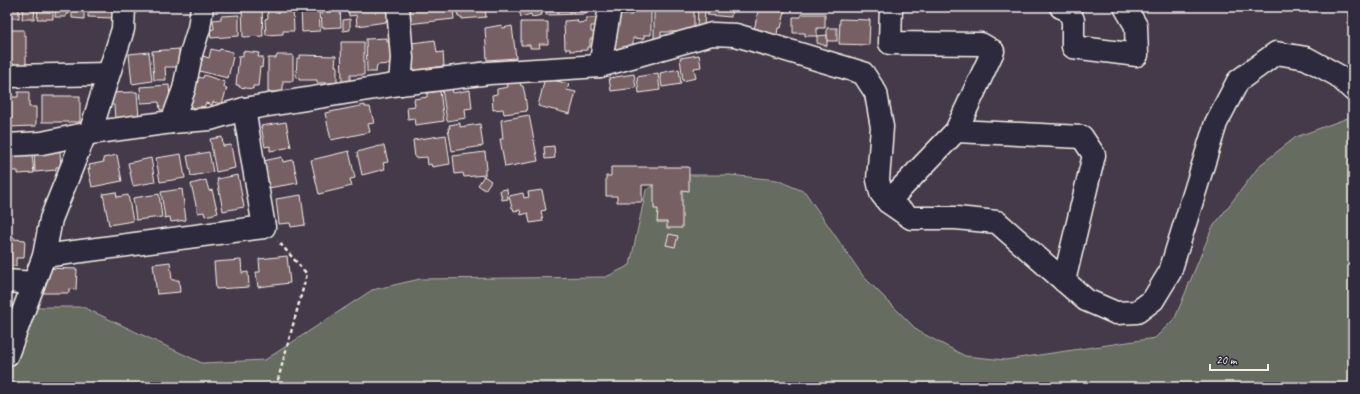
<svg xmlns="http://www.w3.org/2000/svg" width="1360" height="394" viewBox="0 0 1360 394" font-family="Caveat,sans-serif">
	<rect width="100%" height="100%" fill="#443a49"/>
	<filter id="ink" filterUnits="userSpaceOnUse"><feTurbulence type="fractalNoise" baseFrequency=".025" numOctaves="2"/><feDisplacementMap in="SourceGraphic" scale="8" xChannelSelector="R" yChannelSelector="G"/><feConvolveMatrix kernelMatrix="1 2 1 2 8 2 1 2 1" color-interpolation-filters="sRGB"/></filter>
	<g filter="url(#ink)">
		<!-- green -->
		<polygon fill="#666c5e" stroke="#adaea3" points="1353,116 1353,387 7,387 7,321 40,307 83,307 202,363 265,360 372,290 420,279 606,277 630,265 646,190 674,175 730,175 777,180 805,192 863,276 918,331 965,356 1005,360 1155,338 1175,318 1212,228 1260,165 1296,137"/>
		<!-- building -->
		<g fill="#766064" stroke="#f4f1e8">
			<rect x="7" y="7" width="12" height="11"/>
			<polygon points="23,7 35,7 34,19 22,19"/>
			<polygon points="38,7 53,7 53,19 37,19"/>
			<polygon points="56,7 69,7 69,14 66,14 66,17 55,17"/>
			<polygon points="72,7 84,7 84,19 72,18"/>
			<polygon points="88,7 117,7 116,13 113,13 112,18 88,17"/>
			<polygon points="242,7 262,7 263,36 243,37"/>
			<polygon points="267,7 293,7 294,31 283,31 283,34 266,35 265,19 268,18"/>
			<polygon points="301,7 319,7 320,31 302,32"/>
			<polygon points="321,7 340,7 341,27 322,28"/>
			<polygon points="348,7 386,7 386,10 389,9 390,19 386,20 386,22 357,26 356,15 349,16"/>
			<polygon points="406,7 453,7 454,19 407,24"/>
			<polygon points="457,7 488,7 485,7 486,17 462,19 462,17 458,17"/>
			<polygon points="518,7 543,7 544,10 541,10 542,15 532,17 531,14 521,17"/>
			<polygon points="546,7 586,7 586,14 546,15"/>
			<polygon points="632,7 651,7 651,35 644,35 644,39 633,38 633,48 607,52 616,15 632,15"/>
			<polygon points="654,7 694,7 694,32 661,32 661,40 654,39"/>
			<polygon points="698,7 705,7 704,28 697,27"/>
			<polygon points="708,7 732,7 731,17 707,15"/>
			<polygon points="759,7 785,12 781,28 778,28 777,35 754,30"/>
			<polygon points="845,7 875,7 875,10 845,9"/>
			<polygon points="801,14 825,14 825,28 817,28 817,36 805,36 805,33 793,33 793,17 801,17"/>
			<polygon points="239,15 239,36 211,38 210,30 214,29 213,20 221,19 221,16"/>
			<polygon points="586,18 600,18 600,26 591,26 591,32 594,32 594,39 590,39 590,47 587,47 587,50 570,51 570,49 565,49 564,21 577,20 578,23 586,22"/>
			<polygon points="350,19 350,30 343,31 343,20"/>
			<polygon points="840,19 870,20 869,45 839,44"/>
			<polygon points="521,22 548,22 548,44 539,44 540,48 530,48 530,45 521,45"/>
			<polygon points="502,25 503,28 512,26 516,58 487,60 485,28"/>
			<rect x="827" y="28" width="10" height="13"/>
			<polygon points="7,30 24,30 24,35 26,35 26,67 7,67"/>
			<polygon points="827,35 827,46 817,43 817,36"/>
			<polygon points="387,38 387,42 391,42 391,64 377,65 376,72 367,72 366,39"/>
			<polygon points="435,40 437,53 443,52 444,66 410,71 407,51 413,50 412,43"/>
			<polygon points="341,42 364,42 364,75 350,75 350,82 342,82"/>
			<polygon points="179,49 180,67 165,67 166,80 154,80 152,51"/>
			<polygon points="211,49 219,51 220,49 233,52 232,57 233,57 228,78 199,71 203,56 209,58"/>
			<polygon points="243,51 259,53 258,57 263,57 262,68 260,67 258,86 253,86 253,89 239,87 239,85 236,85 239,56 243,57"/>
			<polygon points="149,52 152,81 132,84 129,54"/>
			<polygon points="277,55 293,55 293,81 283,81 283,92 268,92 268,58 276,58"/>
			<polygon points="300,55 336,56 335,66 337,66 337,83 317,83 317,80 299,80 299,78 296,77 297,58 300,58"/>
			<polygon points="699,55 701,67 694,68 696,78 683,81 680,58"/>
			<polygon points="679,69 681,84 662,87 660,73"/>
			<polygon points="658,73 660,90 639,93 637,77"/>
			<polygon points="634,74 636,88 611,91 609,78"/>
			<polygon points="204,75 225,82 224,87 227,88 222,104 213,102 212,105 206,103 204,107 201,106 200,110 189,106 197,77 203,78"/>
			<polygon points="545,78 569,84 567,90 576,92 570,114 538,106"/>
			<polygon points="520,81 521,86 523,86 525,95 527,111 504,114 503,109 493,110 492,95 497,94 497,89 508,87 507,82"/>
			<polygon points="169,85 171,109 160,110 159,102 141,103 140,87"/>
			<polygon points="452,88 453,93 470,90 472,108 465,109 466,118 447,121 442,89"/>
			<polygon points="440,91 444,121 415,125 414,118 408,119 407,107 415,106 414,99 427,97 427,93"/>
			<polygon points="7,92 11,92 11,97 18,97 18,92 29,92 29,107 36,107 36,126 7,127"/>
			<polygon points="137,92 139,118 115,120 114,105 110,105 109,93"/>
			<rect x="42" y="96" width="38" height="26"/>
			<polygon points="365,105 365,107 370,107 374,123 368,124 370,132 331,140 325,113"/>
			<polygon points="529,115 538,161 505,167 500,139 503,139 501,120"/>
			<polygon points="286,122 291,147 270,151 270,146 265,147 261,126"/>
			<polygon points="460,123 460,127 480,124 483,146 452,151 448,128 450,128 449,125"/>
			<polygon points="446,135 450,164 432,167 431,164 428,165 427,157 415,158 413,140"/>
			<polygon points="222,137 223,146 231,145 235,168 216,172 210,139"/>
			<polygon points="380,146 384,146 388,162 383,163 385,169 362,175 357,152"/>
			<polygon points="554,146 555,158 545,159 544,147"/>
			<polygon points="34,149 49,152 60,151 61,167 56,167 56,170 35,172"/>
			<polygon points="349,151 355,178 350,179 352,186 319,194 311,160"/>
			<polygon points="27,152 27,156 32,155 34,173 18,174 18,171 11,171 10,164 7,165 7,156"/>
			<polygon points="209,152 213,172 191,176 187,156"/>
			<polygon points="485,152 487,169 485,169 485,175 464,177 463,173 455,174 453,156"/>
			<polygon points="181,154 185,178 160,182 156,158"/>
			<polygon points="117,155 122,181 92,187 88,169 90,169 89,165 104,162 103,158"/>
			<polygon points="282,157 283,162 293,160 298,183 268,188 263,161"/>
			<polygon points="151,158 155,182 133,186 128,163"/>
			<polygon points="611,167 689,167 689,191 682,190 682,228 667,228 667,222 657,222 658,209 654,209 654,185 642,185 642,202 617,202 617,196 606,196 606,176 611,176"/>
			<polygon points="238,175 244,207 223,211 217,179"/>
			<polygon points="484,176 491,181 485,190 478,185"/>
			<polygon points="206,180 209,191 212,190 218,213 205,216 204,212 198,213 191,184"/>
			<polygon points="182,189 186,220 171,222 170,217 165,218 161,192"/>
			<polygon points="507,189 508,199 502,200 500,190"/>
			<polygon points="542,190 546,210 541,211 543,221 530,223 528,213 521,215 520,210 514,211 513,208 512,208 509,196 523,193 524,198 529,197 528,192"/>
			<polygon points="116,192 117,197 128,195 133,221 109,225 103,194"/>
			<polygon points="159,194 162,217 136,220 133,198"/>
			<polygon points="301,195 305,225 291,227 290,223 279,224 276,199"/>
			<polygon points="669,234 678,236 675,247 666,245"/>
			<polygon points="7,237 14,237 14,239 25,240 24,258 16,258 16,266 7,265"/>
			<polygon points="287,256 290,283 258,287 256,272 260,272 259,259"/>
			<polygon points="241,260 242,273 248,272 249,287 216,289 214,262"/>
			<polygon points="170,262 172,280 179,280 180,292 157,294 153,264"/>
			<polygon points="43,268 77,269 76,290 69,289 69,293 43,293"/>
		</g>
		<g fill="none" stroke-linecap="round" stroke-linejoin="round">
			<!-- minor casing -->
			<g stroke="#f4f1e8" stroke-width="25">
				<g id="minor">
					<polyline points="398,7 402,58 400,84"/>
					<polyline points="1061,7 1068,10 1073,20 1073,47 1137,55 1136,26 1125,7"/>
					<polyline points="600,66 610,7"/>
					<polyline points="7,76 108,74"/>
					<polyline points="172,122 184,89 191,54 199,28 202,7"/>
					<polyline points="956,131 1082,137 1094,155 1064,281"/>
					<polyline points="90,133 123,29 124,7"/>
					<polyline points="7,145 42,143 90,133 172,122 210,119 244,109 400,84 489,73 600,66 712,34 736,35 863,73 876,93 882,127 878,180 881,193 888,202 911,218 956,218 997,222 1086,300 1116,313 1137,312 1153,300 1170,272 1216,123 1238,81 1276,53 1306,58 1337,75 1353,90"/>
					<polyline points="888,202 956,131 993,51 981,44 890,43 891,7"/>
					<polyline points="44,256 264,227 244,109"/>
					<polyline points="7,281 34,283"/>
					<polyline points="7,355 44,256 51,219 85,134"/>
				</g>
			</g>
			<!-- path -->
			<polyline stroke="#f4f1e8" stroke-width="2.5" stroke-dasharray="4 3" stroke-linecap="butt" points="276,387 307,274 278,241"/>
			<!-- minor -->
			<use href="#minor" stroke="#2f2a3d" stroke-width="22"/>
		</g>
	</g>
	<!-- margin -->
	<rect width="1360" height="394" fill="none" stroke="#2f2a3d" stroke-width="24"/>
	<rect x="12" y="12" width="1336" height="370" fill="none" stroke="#f4f1e8" stroke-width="1.5" filter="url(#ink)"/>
	<!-- scale -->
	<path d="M1210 364v6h58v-6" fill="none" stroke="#f4f1e8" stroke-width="2"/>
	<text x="1216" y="364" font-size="12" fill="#f4f1e8" stroke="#2f2a3d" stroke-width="3" paint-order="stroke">20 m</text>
</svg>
